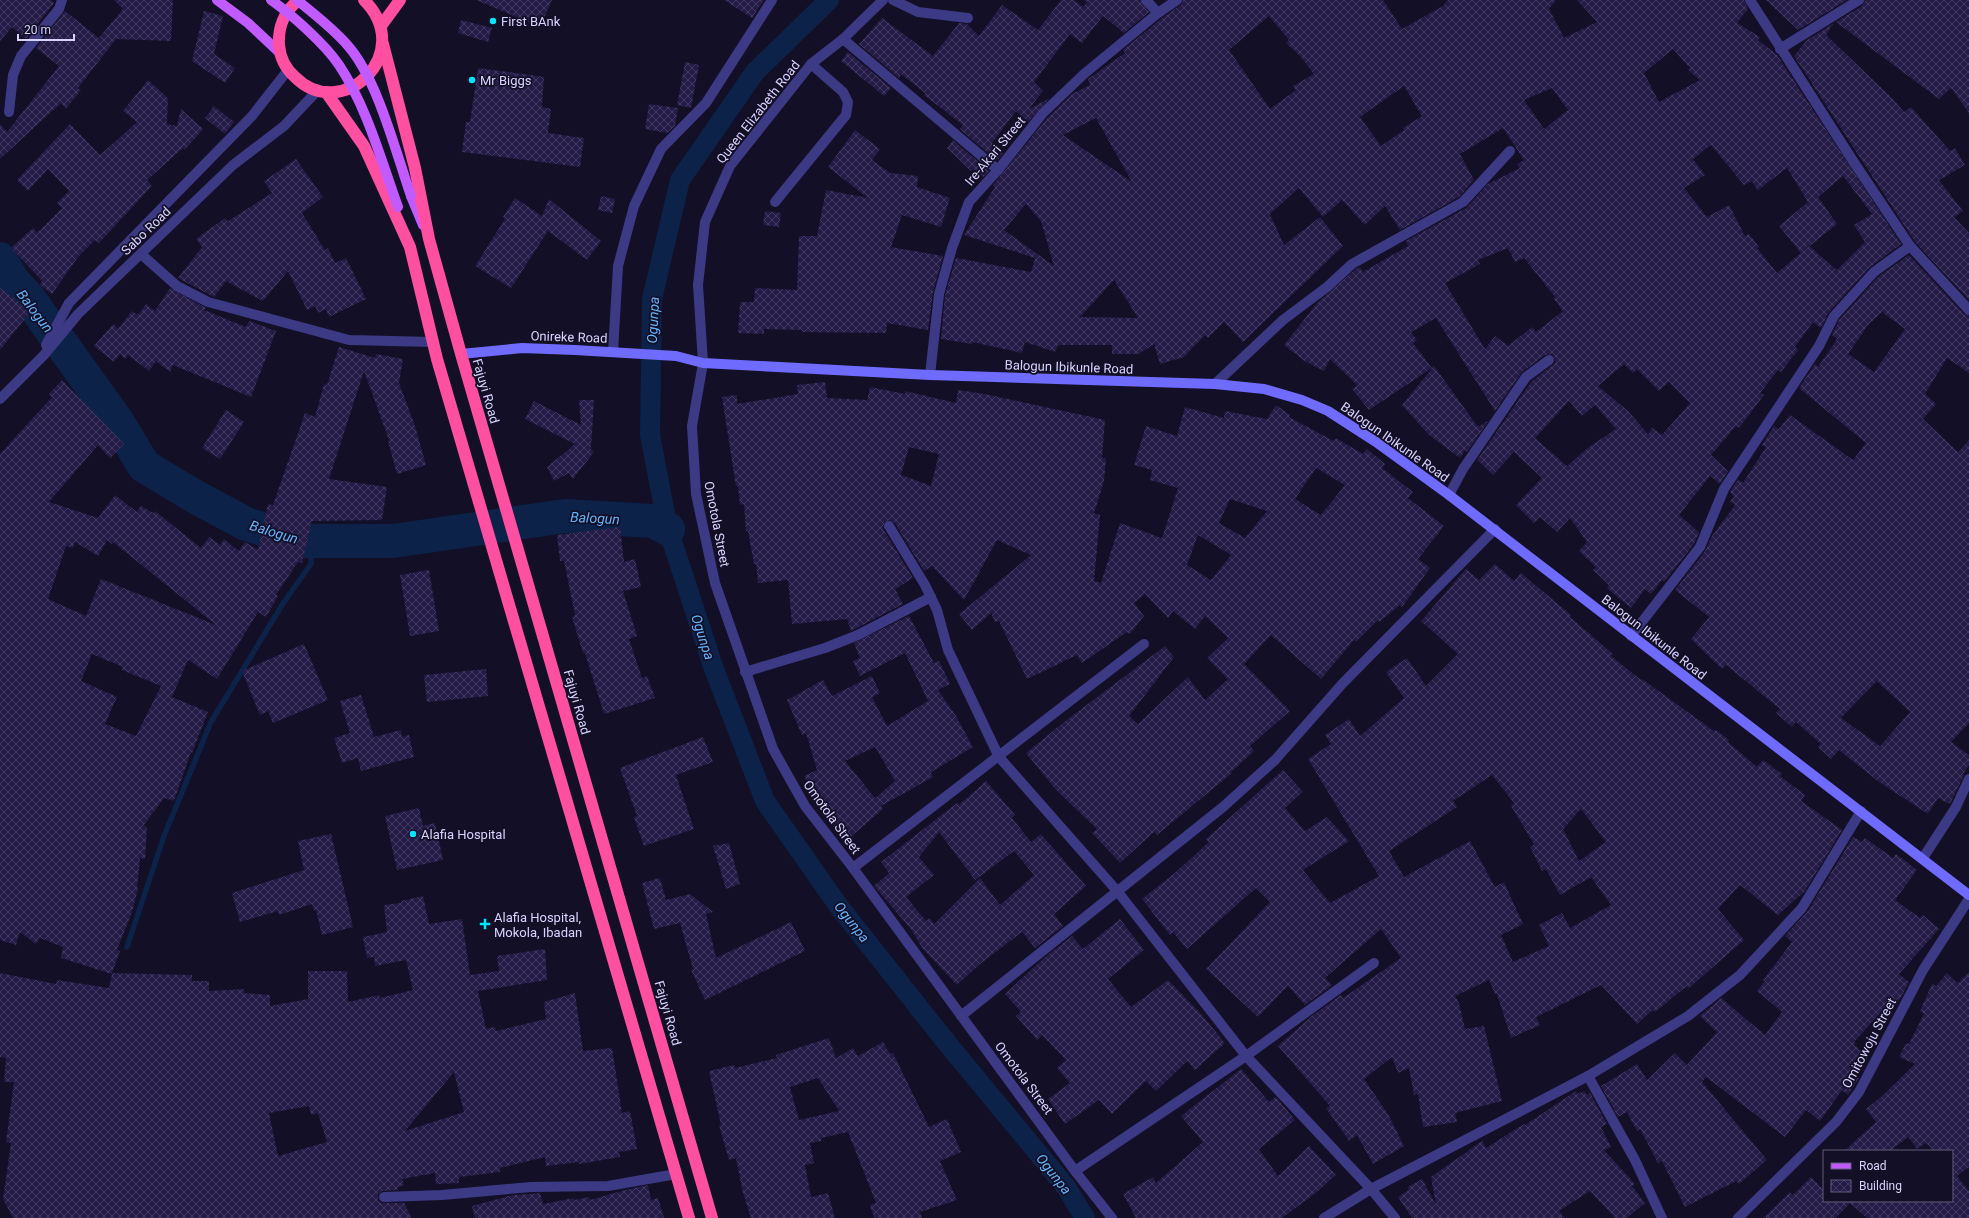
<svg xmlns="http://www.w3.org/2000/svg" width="1969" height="1218" viewBox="0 0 1969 1218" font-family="Roboto,sans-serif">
	<defs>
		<pattern id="building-cross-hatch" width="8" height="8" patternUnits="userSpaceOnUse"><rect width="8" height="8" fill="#241b47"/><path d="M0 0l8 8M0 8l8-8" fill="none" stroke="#433b63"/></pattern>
	</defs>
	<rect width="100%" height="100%" fill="#130f26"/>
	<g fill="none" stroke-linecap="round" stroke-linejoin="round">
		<!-- stream -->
		<polyline stroke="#0c2248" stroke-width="5.5" points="127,947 164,836 211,722 284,602 311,564 311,541"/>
		<!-- canal -->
		<polyline stroke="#0c2248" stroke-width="20" points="829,0 755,72 680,180 652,299 650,435 668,529 714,669 765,801 840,908 947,1043 1066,1187 1085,1218"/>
		<!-- river -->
		<polyline stroke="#0c2248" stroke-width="34" points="0,259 13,281 27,296 117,421 144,466 194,496 246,524 303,541 393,541 565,516 653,521 668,529"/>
	</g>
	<!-- building -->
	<g fill="url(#building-cross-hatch)" fill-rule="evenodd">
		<polygon points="0,0 51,0 54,3 26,39 12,27 0,41"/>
		<polygon points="114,0 173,0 171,41 116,39 78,88 81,90 66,109 61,103 0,159 0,124 7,132 59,66 36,48 65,11 99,38 123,9"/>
		<polygon points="476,0 552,0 540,27"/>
		<polygon points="724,0 764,0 752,18"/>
		<polygon points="1061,0 1074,0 1083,7 1087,2 1084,0 1140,0 1149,12 1124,33 1103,16 1082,43 1070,34 1034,82 1043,91 1029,109 1050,98 1028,122 1016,111 992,143 1003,153 997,161 960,129 963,125 924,95 925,93 901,74 899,78 859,44 882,18 933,56 959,23 967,24 979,36 1002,5 1038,30"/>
		<path d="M1183 0H1383L1402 29 1443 6 1448 0H1556L1549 9 1564 38 1597 22 1577 0H1744L1748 9 1737 23 1760 37 1758 40 1777 55 1901 244 1869 268 1829 312 1821 328 1813 322 1795 347 1798 350 1781 372 1778 370 1760 393 1764 395 1739 428 1736 426 1711 455 1728 471 1720 484 1710 476 1679 515 1699 532 1694 544 1664 582 1662 580 1651 594 1645 589 1631 608 1607 588 1609 585 1593 570 1596 567 1579 551 1587 542 1570 518 1557 532 1540 517 1534 523 1516 505 1542 478 1514 452 1493 475 1477 460 1531 382 1555 363V359L1552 354 1545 355 1522 372 1495 411 1436 318 1411 332 1417 340 1413 343 1432 368 1369 410 1352 389 1357 385 1330 359 1324 371 1303 360 1284 345 1318 302 1356 269 1360 267 1363 272 1408 246 1406 241 1466 208 1488 184 1520 168 1517 164 1524 160 1503 128 1460 154 1474 180 1459 197 1400 230 1385 206 1365 225 1342 200 1323 217 1299 188 1270 214 1284 245 1320 217 1343 246 1243 342 1224 322 1208 338 1205 335 1184 357 1160 364 1154 344 1139 354H1112V345H1058L1055 352 1025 342 1022 353 972 342V344L941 339 945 295 956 258 1031 272 1035 258 964 235 995 187 993 185 1048 117 1072 94 1090 85 1088 79 1125 53 1123 50 1162 18 1181 5ZM1269 16 1289 40 1286 43 1300 56 1314 74 1293 86 1296 90 1270 109 1229 50ZM1673 49 1690 68 1688 70 1700 80 1659 102 1644 73ZM1404 86 1422 116 1403 128 1404 130 1381 146 1360 117ZM1552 88 1568 110 1544 129 1524 100ZM1096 118 1132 182 1063 135ZM1711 145 1744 185 1751 181 1758 190 1787 168 1808 202 1779 226 1801 253 1837 224 1818 197 1843 176 1872 214 1854 225 1865 242 1837 270 1809 246 1777 273 1757 248 1759 247 1749 234 1745 236 1729 205 1707 217 1684 188 1705 175 1693 159ZM1026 204 1041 221 1054 266 1004 230ZM1508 248 1515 262 1524 258 1555 297 1554 299 1563 311 1536 332 1532 327 1508 346 1495 336 1485 349 1445 283 1480 264 1478 260ZM1114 280 1138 318 1080 317ZM1624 364 1633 373 1637 369 1659 391 1669 382 1690 403 1662 435 1652 428 1648 434 1628 411 1598 386ZM1569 401 1582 416 1595 405 1616 429 1589 447 1567 466 1535 438Z"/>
		<polygon points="1766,0 1847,0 1798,30"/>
		<polygon points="1865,0 1969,0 1969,113 1951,88 1939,99 1836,22 1862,6"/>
		<polygon points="204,11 223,16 214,54 235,68 225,83 192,61"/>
		<polygon points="461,20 492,28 488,42 458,33"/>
		<polygon points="1833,24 1826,35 1893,99 1904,112 1911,107 1950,151 1955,148 1965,165 1939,180 1963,211 1954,217 1969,233 1969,300 1915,242 1794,56 1807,40"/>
		<polygon points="848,52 891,88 884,96 841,61"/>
		<polygon points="685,62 699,65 691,108 677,105"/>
		<polygon points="478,68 544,77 542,107 551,109 548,133 584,138 580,167 462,152 466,122 470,122"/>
		<polygon points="148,80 168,98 167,124 177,126 181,109 203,129 185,150 183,148 147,180 152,186 99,243 95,240 78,257 52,294 40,285 42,281 11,248 33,228 37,233 62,208 57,203 69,191 48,169 28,191 17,180 70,124 100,155 137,122 123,111"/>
		<polygon points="649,104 678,108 675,126 667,133 645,129"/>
		<polygon points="214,106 234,122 225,134 205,118"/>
		<polygon points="855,130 880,149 872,160 890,173 918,176 917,187 950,198 941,227 902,215 891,247 943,256 933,292 928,330 887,323 886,333 802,332 802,330 764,329 764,334 738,333 740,302 754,302 755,288 797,290 799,236 817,236 826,190 868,198 828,167"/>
		<polygon points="953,140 989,171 983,177 973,169 971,171 947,148"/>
		<polygon points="296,159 323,197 302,213 325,250 328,248 335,263 346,258 366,299 329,317 326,309 318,313 315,306 307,310 288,271 263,301 226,281 214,297 178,278 202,247 196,239 225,218 228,221 272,193 264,181"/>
		<polygon points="601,196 615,199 612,213 598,210"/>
		<polygon points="515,198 542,216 549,199 601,241 587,260 548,231 511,288 475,266 505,219 503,217"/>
		<polygon points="765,211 781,213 779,227 763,225"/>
		<path d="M1909 255 1964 314 1969 316V373L1947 358 1925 394 1936 404 1923 419 1958 452 1969 440V723L1951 742 1969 755V765L1963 774 1964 775 1950 804 1938 798 1928 814 1879 782 1839 750 1831 759 1818 747 1821 744 1796 722 1792 727 1776 713 1780 709 1726 665 1722 669 1691 639 1709 617 1675 590 1705 551 1712 536 1735 505 1730 501 1734 497 1730 492 1738 479 1743 483 1766 447 1762 445 1774 426 1779 429 1790 415 1853 460 1866 443 1799 388 1815 364 1818 367 1837 339 1832 335 1839 320 1878 277ZM1882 312 1905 329 1874 372 1848 354 1868 325ZM1877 681 1910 712 1880 746 1841 718Z"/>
		<polygon points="0,288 31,311 0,350"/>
		<polygon points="170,288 206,308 204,310 246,327 249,321 276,331 251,397 173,365 170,372 156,361 149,371 128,355 125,359 120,354 114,362 94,346 113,324 118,329 132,311 138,315 146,304 155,311"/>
		<path d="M339 347 375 358 376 354 403 359 399 383 415 426 426 465 397 474 388 441 389 440 364 371 329 479 387 487 382 520 312 521 302 563 298 562 276 595 278 596 266 617 258 612 217 679 188 660 172 697 208 712 192 753 191 752 174 801 164 798 143 826 147 827 145 859 140 858 137 889H138L132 912 117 950 120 951 112 973 192 975V981H209V991L244 989V993L270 995V1006L308 999V971H347L348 1002 379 995 380 998 413 990 406 960 375 966 374 957 367 958 363 937 387 932 384 905 401 903V901L423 896 429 924 462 919 470 975 499 971 497 956 545 949 547 980 478 991 486 1029 495 1027 496 1031 546 1019 544 1002 575 993 583 1051 612 1048 622 1113 630 1111 637 1149 619 1152 620 1157 579 1164V1162L546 1166 545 1157 500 1168V1172L459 1177V1183L436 1184 435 1173 402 1179 404 1185 397 1188 398 1190 383 1191 378 1194V1200L381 1203H404L412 1218H13L3 1199 11 1143 6 1142 14 1082H4L6 1058 0 1057V973L56 984 57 980 109 988 112 974 61 958 63 947 40 938 36 944 20 932 16 945 0 940V454L52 397 49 394 62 380 124 444 110 458 98 445 49 502 98 518 115 495 137 512 141 506 153 513 155 511 201 548 209 537 220 545 224 539 239 551 245 542 258 550 268 504 273 505 305 413 315 417 324 384 327 385ZM107 540 112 544 113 542 216 625 101 579 86 616 48 599 66 546 73 548 75 542 98 556ZM92 654 123 667 122 670 161 686 136 736 105 724 117 697 81 681ZM454 1072 464 1112 405 1131ZM309 1106 311 1115 318 1113 327 1142 278 1156 269 1113Z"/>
		<polygon points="1434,366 1478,427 1489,420 1467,452 1465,450 1460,458 1429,435 1402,405"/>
		<path d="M825 382 827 398 867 400 870 387 905 394V391L956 403 958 390 985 394 1105 420 1102 458H1106L1104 481 1094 513 1100 515 1094 581 1101 583 1120 523 1162 538 1178 488 1150 480 1152 470 1134 465 1146 426 1177 436 1185 407 1224 418 1225 411 1267 419 1276 405 1290 415 1289 417 1317 432 1334 441 1336 438 1363 454 1367 449 1385 464 1382 468 1413 492 1408 498 1444 526 1418 559 1430 568 1402 607 1400 605 1379 622 1378 620 1356 642 1354 640 1321 679 1271 635 1244 664 1290 711 1250 746 1254 751 1231 772 1232 773 1157 835 1154 832 1120 863 1092 833 1097 829 1056 790 1026 753 1064 722 1165 646 1174 657 1129 716 1138 724 1188 677 1205 700 1228 679 1207 658 1228 638 1205 616 1195 629 1173 611 1168 618 1145 594 1134 603 1144 616 1130 634 1127 632 1082 663 1077 655 1027 679 999 621 995 622 991 613 972 630 959 614 1031 555 997 540 964 600 932 566 924 571 895 523 889 520 884 523 883 529 913 578 895 589 903 604 851 631 847 619 792 624 788 580 758 583 756 564H754L748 531H746L744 504 740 505 738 486H736L722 397 737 395V404L798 394 797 385ZM909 447 939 454 931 486 901 475ZM1316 468 1345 485 1321 515 1295 499ZM1230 499 1267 511 1245 538 1219 523ZM1198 535 1231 555 1211 580 1187 565Z"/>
		<polygon points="579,400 594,400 591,449 594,452 573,479 569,473 554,481 547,467 575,444 525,419 534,401 581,425"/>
		<polygon points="226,410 244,422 220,459 202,448"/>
		<polygon points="620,527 624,562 635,559 641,587 623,591 637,636 629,639 642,678 647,676 655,698 604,714 585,653 583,653 572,617 575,615 564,561 560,561 557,535"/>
		<path d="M1495 564 1514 581 1521 573 1571 615 1570 617 1613 654 1611 656 1641 680 1642 679 1714 731 1716 730 1729 740 1728 742 1757 767 1763 760 1782 774 1780 776 1805 795 1801 801 1842 830 1805 891 1778 915 1740 885 1718 909 1744 940 1689 988 1687 986 1655 1012 1653 1010 1637 1024 1601 985 1536 1017 1540 1025 1511 1038 1497 994H1495L1489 980 1455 996 1459 1003 1465 1029 1484 1026 1502 1101 1455 1113 1457 1122 1423 1127 1418 1094 1414 1095 1409 1068 1398 1073 1392 1057 1364 1079 1388 1114 1404 1146 1373 1164 1357 1135 1349 1141 1326 1108 1330 1106 1278 1046 1313 1015 1341 995 1343 998 1401 958 1381 929 1325 978 1332 985 1305 1005 1288 986 1258 1017 1206 969 1270 902 1256 888 1187 949 1173 932 1170 935 1142 899 1176 872 1209 842 1206 839 1283 770 1303 792 1285 808 1305 831 1327 817 1349 841 1303 870 1330 903 1379 876 1308 759 1331 744 1325 735 1349 719 1360 736 1404 698 1386 672 1407 658 1426 686 1458 654 1421 621 1466 569 1479 580ZM1492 775 1514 803 1511 806 1534 844 1530 847 1542 871 1546 869 1560 895 1591 877 1611 905 1570 928 1562 913 1539 925 1549 946 1513 962 1501 935 1523 924 1504 882 1495 887 1470 841 1404 877 1389 851 1457 807 1453 801ZM1581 809 1606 842 1579 861 1563 829Z"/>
		<polygon points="429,570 439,631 410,636 400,575"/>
		<path d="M909 616 934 663 939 661 950 684 938 690 956 716 973 747 931 772 933 777 881 806 883 809 846 841 824 812 804 776 817 770 806 733 802 735 787 700 823 680 832 696 872 676 880 693 872 697 887 726 928 701 905 653 860 676 853 661 860 658 854 643ZM875 747 895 781 875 798 845 761Z"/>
		<polygon points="304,644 328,700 273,723 268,711 260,715 242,671"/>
		<polygon points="486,669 488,696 427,702 424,675"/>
		<polygon points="361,695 374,737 401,730 402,737 409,735 414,757 361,771 358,758 342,763 334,738 350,733 340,701"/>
		<polygon points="703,737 713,762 676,775 694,829 644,846 634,817 637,816 620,768"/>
		<path d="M986 781 1015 815 1012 818 1031 842 1041 834 1086 886 1054 914 1063 926 1035 948 1022 932 980 964 957 985 923 949 910 928 874 886 889 873 881 862 957 803 959 805ZM939 832 975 880 1014 851 1034 875 1000 905 980 878 934 924 930 918 926 921 906 897 934 875 919 857Z"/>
		<polygon points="419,808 423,826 435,823 443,860 397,870 385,816"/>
		<polygon points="331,834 353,927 322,935 316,910 314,910 312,904 279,915 278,911 240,922 232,893 304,870 298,841"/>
		<polygon points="1853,837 1862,842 1865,838 1893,858 1896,854 1917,870 1895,900 1920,918 1923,915 1939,929 1899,974 1909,982 1896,1006 1890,1002 1854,1042 1856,1043 1854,1045 1868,1057 1854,1074 1859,1078 1848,1095 1842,1090 1820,1121 1806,1110 1785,1137 1706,1077 1702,1082 1767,1160 1739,1184 1736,1181 1685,1207 1662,1161 1658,1163 1640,1129 1637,1131 1627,1112 1618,1117 1601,1086 1637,1064 1647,1080 1675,1053 1687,1065 1717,1032 1700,1016 1721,998 1765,1035 1782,1012 1757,991 1765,981 1763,980 1792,942 1785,936 1807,912"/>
		<polygon points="729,843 740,884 726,889 713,846"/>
		<polygon points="660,878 666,900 690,894 713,912 706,914 716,958 791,922 805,951 705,1000 691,970 693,969 680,923 654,929 642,883"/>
		<polygon points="1120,919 1144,950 1108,979 1131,1007 1168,980 1201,1014 1225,1043 1195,1070 1187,1061 1156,1091 1146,1081 1112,1114 1099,1100 1065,1124 1048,1099 1070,1083 1057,1068 1066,1060 1042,1035 1037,1040 1016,1016 1021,1012 1005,994 1044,958 1072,936 1083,949"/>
		<polygon points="1969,972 1969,1167 1957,1176 1969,1191 1969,1218 1867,1218 1850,1203 1836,1218 1763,1218 1790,1192 1793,1195 1811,1177 1824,1190 1824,1201 1952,1201 1952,1151 1934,1151 1926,1143 1917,1149 1908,1137 1890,1151 1844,1151 1876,1122 1866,1109 1883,1095 1915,1064 1899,1057 1906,1043 1909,1044 1924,1014 1920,1011 1932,984 1936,986 1947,973 1958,983"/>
		<path d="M829 1038 836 1058 853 1048 858 1056 883 1042 890 1054 893 1053 929 1127 947 1119 961 1152 940 1161 957 1200 920 1212 922 1218H874L870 1205 876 1203 848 1132 821 1138V1141L810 1143 814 1163 805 1165 811 1197 828 1193 835 1218H751L743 1193 736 1158 729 1160 719 1125H721L709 1071 734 1065 735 1068 777 1058 776 1055ZM818 1078 839 1111 799 1120 790 1087Z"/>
		<polygon points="1241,1069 1269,1102 1276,1097 1295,1120 1259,1149 1278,1176 1309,1146 1336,1175 1317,1192 1282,1218 1136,1218 1123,1194 1153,1177 1156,1183 1203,1142 1181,1116"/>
		<polygon points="1576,1091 1577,1094 1584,1091 1587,1095 1590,1093 1607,1124 1601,1127 1611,1147 1604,1150 1635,1184 1632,1186 1645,1203 1627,1218 1615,1218 1590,1191 1559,1211 1565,1218 1412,1218 1398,1197 1409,1190 1408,1187 1422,1179 1436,1205 1431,1177 1482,1141 1486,1148 1524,1124 1525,1125"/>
		<polygon points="648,1185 651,1200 658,1198 664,1218 475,1218 472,1206 513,1195 531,1194 540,1193 543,1204 574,1198 574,1200 589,1197 590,1200 625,1190"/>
	</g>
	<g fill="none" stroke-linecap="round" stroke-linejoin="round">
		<!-- street -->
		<g stroke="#3d3a85" stroke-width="10">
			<polyline points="883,0 843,39 811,64 730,166 705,222 698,285 703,363 692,426 696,494 715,583 773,749 805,806 853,868 1075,1171 1112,1218"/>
			<polyline points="893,0 918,12 968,18"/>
			<polyline points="1146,0 1158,13"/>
			<polyline points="1750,0 1853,161 1910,246 1969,310"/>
			<polyline points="843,39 998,170"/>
			<polyline points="1780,49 1859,0"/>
			<polyline points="9,112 13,75 21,56 59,9 62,0"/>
			<polyline points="775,202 846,115 848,102 843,92 811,64"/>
			<polyline points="141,254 177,286 208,302 349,340 433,342"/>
			<polyline points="46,345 69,303 252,116 288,70"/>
			<polyline points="613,352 618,266 634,206 661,149 706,103 772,0"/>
			<polyline points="930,375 939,294 952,248 969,202 998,170 1043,113 1084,74 1158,13 1177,0"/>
			<polyline points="1215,384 1283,320 1327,287 1352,264 1463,202 1510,151"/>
			<polyline points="0,399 44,355 78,314 233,165 284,126 317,91"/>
			<polyline points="1449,495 1463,469 1526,377 1549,360"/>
			<polyline points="889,526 925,585 937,610 948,650 999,757 1118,892 1246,1056 1371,1189 1395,1218"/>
			<polyline points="1631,636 1700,547 1724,489 1819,346 1834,316 1874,272 1910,246"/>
			<polyline points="745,672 825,648 858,635 931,597"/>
			<polyline points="1923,858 1956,807 1969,779"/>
			<polyline points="853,868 1144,644"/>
			<polyline points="961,1016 1223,807 1275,760 1343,683 1495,529"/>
			<polyline points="1588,1076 1635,1160 1662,1218"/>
			<polyline points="1075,1171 1246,1056 1374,963"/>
			<polyline points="384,1197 442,1195 531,1187 608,1186 676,1174"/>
			<polyline points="1324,1218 1371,1189 1588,1076 1688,1016 1740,975 1802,908 1861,811"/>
			<polyline points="1738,1218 1836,1122 1859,1092 1923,970 1969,899"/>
		</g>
		<!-- secondary -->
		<polyline stroke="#6f6bff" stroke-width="10" points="461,354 522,348 575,350 676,356 703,363 930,375 1215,384 1264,389 1302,400 1328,411 1376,442 1449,495 1969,895"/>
		<!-- primary -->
		<g stroke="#c25bff" stroke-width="10">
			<polyline points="217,0 248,23 280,53"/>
			<polyline points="411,196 423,225"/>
		</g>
		<!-- highway -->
		<g stroke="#ff4fa3" stroke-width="12">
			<path d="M299 0C284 11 278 28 279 45 280 58 286 69 295 77 342 124 417 53 364 0"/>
			<polyline points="381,26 400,0"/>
			<polyline points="383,44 415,168 429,239 461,354 712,1218"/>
			<polyline points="326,92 364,146 410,247 437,359 689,1218"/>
		</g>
		<!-- primary-bridge -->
		<g stroke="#c25bff" stroke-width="10">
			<path d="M271 0C291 14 325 44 339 65 367 107 381 160 398 207"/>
			<path d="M297 0C315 15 334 29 349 47 378 81 396 153 411 196"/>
		</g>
	</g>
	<!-- markers -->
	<g fill="#00e5ff" stroke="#130f26" stroke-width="1.5">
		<circle cx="493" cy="21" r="4"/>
		<circle cx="472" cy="80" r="4"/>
		<circle cx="413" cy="834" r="4"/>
		<path d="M483 918h4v4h4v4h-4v4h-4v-4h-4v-4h4z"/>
	</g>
	<g text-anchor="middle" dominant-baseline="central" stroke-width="3.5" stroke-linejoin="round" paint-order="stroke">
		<!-- poi labels -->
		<g font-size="13" fill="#d9d4ff" stroke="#130f26" text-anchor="start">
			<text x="501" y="21">First BAnk</text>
			<text x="480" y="80">Mr Biggs</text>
			<text x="421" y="834">Alafia Hospital</text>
			<text x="494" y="917">Alafia Hospital,<tspan x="494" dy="15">Mokola, Ibadan</tspan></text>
		</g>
		<!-- street labels -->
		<g font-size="13" fill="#d9d4ff" stroke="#130f26">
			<text transform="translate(758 112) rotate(-52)">Queen Elizabeth Road</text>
			<text transform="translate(995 151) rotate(-50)">Ire-Akari Street</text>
			<text transform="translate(146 231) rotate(-44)">Sabo Road</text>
			<text transform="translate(569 337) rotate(2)">Onireke Road</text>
			<text transform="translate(1069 367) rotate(2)">Balogun Ibikunle Road</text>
			<text transform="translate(486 391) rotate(74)">Fajuyi Road</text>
			<text transform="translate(1395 442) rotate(35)">Balogun Ibikunle Road</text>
			<text transform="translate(717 524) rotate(79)">Omotola Street</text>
			<text transform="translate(1654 637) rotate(38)">Balogun Ibikunle Road</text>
			<text transform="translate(577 702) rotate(74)">Fajuyi Road</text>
			<text transform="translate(832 817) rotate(54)">Omotola Street</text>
			<text transform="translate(668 1013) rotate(74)">Fajuyi Road</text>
			<text transform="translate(1869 1043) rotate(-62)">Omitowoju Street</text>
			<text transform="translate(1024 1078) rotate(53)">Omotola Street</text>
		</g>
		<!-- water labels -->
		<g font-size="14" font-style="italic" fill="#62b6ff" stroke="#130f26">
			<text transform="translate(35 311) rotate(53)">Balogun</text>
			<text transform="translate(653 320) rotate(-87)">Ogunpa</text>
			<text transform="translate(595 518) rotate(3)">Balogun</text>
			<text transform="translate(274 532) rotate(17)">Balogun</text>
			<text transform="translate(703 637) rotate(72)">Ogunpa</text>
			<text transform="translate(852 922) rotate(52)">Ogunpa</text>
			<text transform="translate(1054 1174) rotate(52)">Ogunpa</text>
		</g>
	</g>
	<!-- legend -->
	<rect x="1823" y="1150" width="130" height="52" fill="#130f26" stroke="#625e7d"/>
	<rect x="1831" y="1163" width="20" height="6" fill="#c25bff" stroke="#625e7d"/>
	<text x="1859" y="1170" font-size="12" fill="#d9d4ff">Road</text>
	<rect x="1831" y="1180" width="20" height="12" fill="url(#building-cross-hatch)" stroke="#625e7d"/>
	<text x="1859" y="1190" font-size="12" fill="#d9d4ff">Building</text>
	<!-- scale -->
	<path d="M18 34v6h56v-6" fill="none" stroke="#d9d4ff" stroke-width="2"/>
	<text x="24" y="34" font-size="12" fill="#d9d4ff" stroke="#130f26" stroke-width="3" paint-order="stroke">20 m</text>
</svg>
